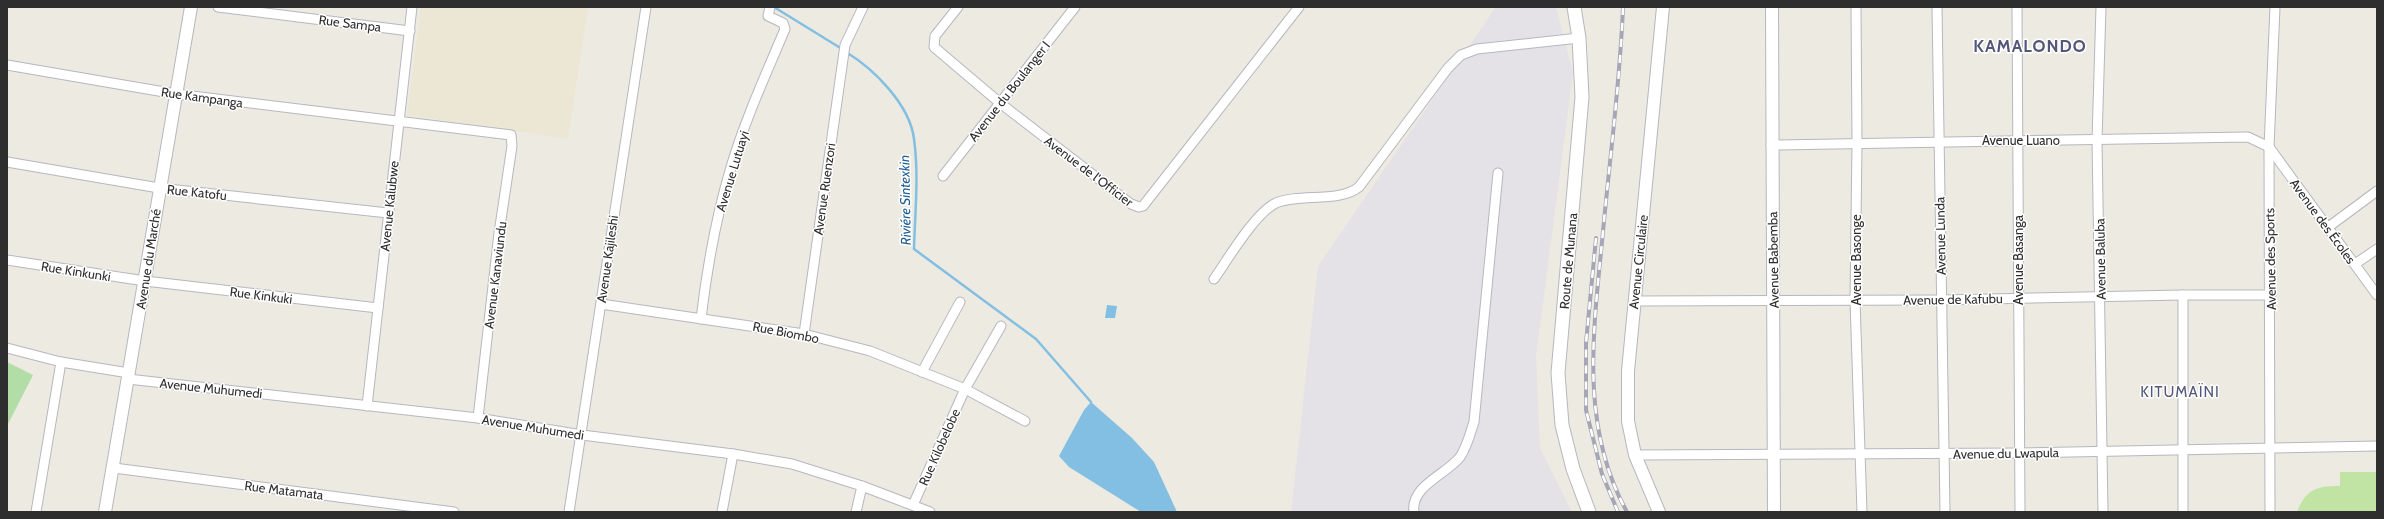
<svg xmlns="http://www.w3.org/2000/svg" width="2384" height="519" viewBox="0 0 2384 519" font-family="Cabin,sans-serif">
	<rect width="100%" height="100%" fill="#edeae2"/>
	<!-- industrial -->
	<polygon fill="#e4e2e7" points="1496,7 1556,7 1573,73 1536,357 1540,448 1572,512 1291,512 1318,266"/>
	<!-- education -->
	<polygon fill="#ece7d4" points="421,7 588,7 568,139 407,115"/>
	<!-- green -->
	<polygon fill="#b3dda6" points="7,362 33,375 7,426"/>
	<!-- pitch -->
	<path fill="#c1e3a3" d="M2340 472H2377V512H2297C2306 489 2317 486 2340 486Z"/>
	<!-- water -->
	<g fill="#83bfe2">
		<polygon points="1107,305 1117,306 1115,318 1105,318"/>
		<polygon points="1091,402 1132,438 1154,462 1177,512 1141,512 1069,467 1059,456 1084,410"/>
	</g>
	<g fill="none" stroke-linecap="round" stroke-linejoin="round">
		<!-- stream -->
		<g stroke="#83bfe2" stroke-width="2.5">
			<polyline points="774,7 842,49"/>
			<path d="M846 52C874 69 910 105 914 139 919 175 915 213 914 249L1036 339 1091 402"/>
		</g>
		<!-- minor casing -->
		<g stroke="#b6b7c0" stroke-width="11">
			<g id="minor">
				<polyline points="218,7 410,31"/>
				<polyline points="958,7 935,36 934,47 1000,103 1131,204 1139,207 1143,206 1299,7"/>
				<polyline points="1856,7 1857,143 1855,300 1862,512"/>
				<polyline points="1937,7 1945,512"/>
				<polyline points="2017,7 2020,512"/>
				<polyline points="2101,7 2097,140 2103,512"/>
				<polyline points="7,65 176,94 511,135 512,146 499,233 478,418"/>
				<polyline points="1771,145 2248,137 2269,147 2377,295"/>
				<polyline points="7,162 159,188 388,213"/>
				<polyline points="943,176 1075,7"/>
				<polyline points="2327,228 2377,191"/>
				<polyline points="7,260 145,281 378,308"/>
				<polyline points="2355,264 2377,249"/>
				<path d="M1214 279C1228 259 1255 213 1276 203 1300 193 1339 203 1359 187L1448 68 1461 55 1477 49 1579 38"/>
				<polyline points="2183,295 2183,512"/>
				<polyline points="1635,301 1940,300 2183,295 2271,295"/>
				<polyline points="601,304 804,334 870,351 965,389 913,505"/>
				<path d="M701 319C707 268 716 217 731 167 745 120 766 74 785 29L783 23 768 16 770 7"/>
				<polyline points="1001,326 965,389 1025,421"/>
				<polyline points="804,334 845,45 863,7"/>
				<polyline points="7,348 61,362 129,373"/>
				<polyline points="922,372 960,302"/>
				<polyline points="128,379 478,418 582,435 733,454 792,464 862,486 930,512"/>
				<polyline points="367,406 412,7"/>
				<polyline points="1635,455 2020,453 2377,446"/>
				<polyline points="114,468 454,512"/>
				<polyline points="36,512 61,362"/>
				<polyline points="569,512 646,7"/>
				<polyline points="722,512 733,454"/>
				<polyline points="856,512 862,486"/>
				<path d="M1414 512C1410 486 1447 474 1460 457 1467 447 1470 434 1474 422L1498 173"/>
				<polyline points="2270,512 2269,147 2275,7"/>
			</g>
		</g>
		<!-- tertiary casing -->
		<g stroke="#b6b7c0" stroke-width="14">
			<g id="tertiary">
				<polyline points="1772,7 1774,512"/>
				<polyline points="105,512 191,7"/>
				<polyline points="1659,512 1635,455 1628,421 1628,371 1663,7"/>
			</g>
		</g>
		<!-- secondary casing -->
		<g stroke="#b6b7c0" stroke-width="15">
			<polyline id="secondary" points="1574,7 1579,38 1582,97 1558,373 1562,425 1573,469 1589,512"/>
		</g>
		<!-- minor -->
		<use href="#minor" stroke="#fff" stroke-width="9"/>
		<!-- tertiary -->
		<use href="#tertiary" stroke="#fff" stroke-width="12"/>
		<!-- secondary -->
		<use href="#secondary" stroke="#fff" stroke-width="13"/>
		<!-- rail casing -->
		<g stroke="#a5a6b6" stroke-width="4">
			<g id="rail">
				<path d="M1623 7C1620 85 1609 164 1602 242 1593 334 1580 427 1627 512"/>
				<polyline points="1596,238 1586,343 1586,410 1602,474 1618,512"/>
			</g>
		</g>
		<!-- rail -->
		<use href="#rail" stroke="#fff" stroke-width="2.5" stroke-dasharray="8" stroke-linecap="butt"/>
	</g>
	<g text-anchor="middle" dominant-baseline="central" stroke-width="3" stroke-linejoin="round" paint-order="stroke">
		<!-- street labels -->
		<g font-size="13" fill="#2e2e2e" stroke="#fff">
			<text transform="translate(350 23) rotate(7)">Rue Sampa</text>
			<text transform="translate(1009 91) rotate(-52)">Avenue du Boulanger I</text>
			<text transform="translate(202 97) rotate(8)">Rue Kampanga</text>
			<text x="2021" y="140">Avenue Luano</text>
			<text transform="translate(732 171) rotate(-73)">Avenue Lutuayi</text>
			<text transform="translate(1089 171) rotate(37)">Avenue de l'Officier</text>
			<text transform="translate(824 189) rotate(-82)">Avenue Ruenzori</text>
			<text transform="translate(197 192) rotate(6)">Rue Katofu</text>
			<text transform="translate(389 206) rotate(-84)">Avenue Kalubwe</text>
			<text transform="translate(2323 221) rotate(54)">Avenue des Écoles</text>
			<text transform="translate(1940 236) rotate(-91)">Avenue Lunda</text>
			<text transform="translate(148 259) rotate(-81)">Avenue du Marché</text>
			<text transform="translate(607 259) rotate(-82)">Avenue Kajileshi</text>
			<text transform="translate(2100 259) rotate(-91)">Avenue Baluba</text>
			<text transform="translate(2270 259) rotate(-91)">Avenue des Sports</text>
			<text transform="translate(1773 260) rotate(-91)">Avenue Babemba</text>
			<text transform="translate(1856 260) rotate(-90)">Avenue Basonge</text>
			<text transform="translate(2018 260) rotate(-90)">Avenue Basanga</text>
			<text transform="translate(1568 261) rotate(-85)">Route de Munana</text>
			<text transform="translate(1638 262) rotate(-84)">Avenue Circulaire</text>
			<text transform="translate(76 271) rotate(9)">Rue Kinkunki</text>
			<text transform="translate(495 275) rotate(-83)">Avenue Kanaviundu</text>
			<text transform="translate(261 295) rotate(7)">Rue Kinkuki</text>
			<text transform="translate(1953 299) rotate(-1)">Avenue de Kafubu</text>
			<text transform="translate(786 332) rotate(11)">Rue Biombo</text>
			<text transform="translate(211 388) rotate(6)">Avenue Muhumedi</text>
			<text transform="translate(533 427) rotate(9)">Avenue Muhumedi</text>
			<text transform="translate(939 447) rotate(-66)">Rue Kilobelobe</text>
			<text transform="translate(2006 453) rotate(-1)">Avenue du Lwapula</text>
			<text transform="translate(284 490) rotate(7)">Rue Matamata</text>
		</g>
		<!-- water labels -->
		<g font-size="14" font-style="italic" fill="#1e5e92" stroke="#fff">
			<text transform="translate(905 200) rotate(-91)">Riviére Sintexkin</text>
		</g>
		<!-- quarter labels -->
		<g font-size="15" letter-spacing="1" fill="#53567a" stroke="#fff">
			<text x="2180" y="392">KITUMAÏNI</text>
		</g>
		<!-- district labels -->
		<g font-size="17" font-weight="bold" letter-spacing="1" fill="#53567a" stroke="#fff">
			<text x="2030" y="46">KAMALONDO</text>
		</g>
	</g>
	<!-- border -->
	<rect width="2384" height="519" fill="none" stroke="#2e2e2e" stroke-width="16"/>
</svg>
